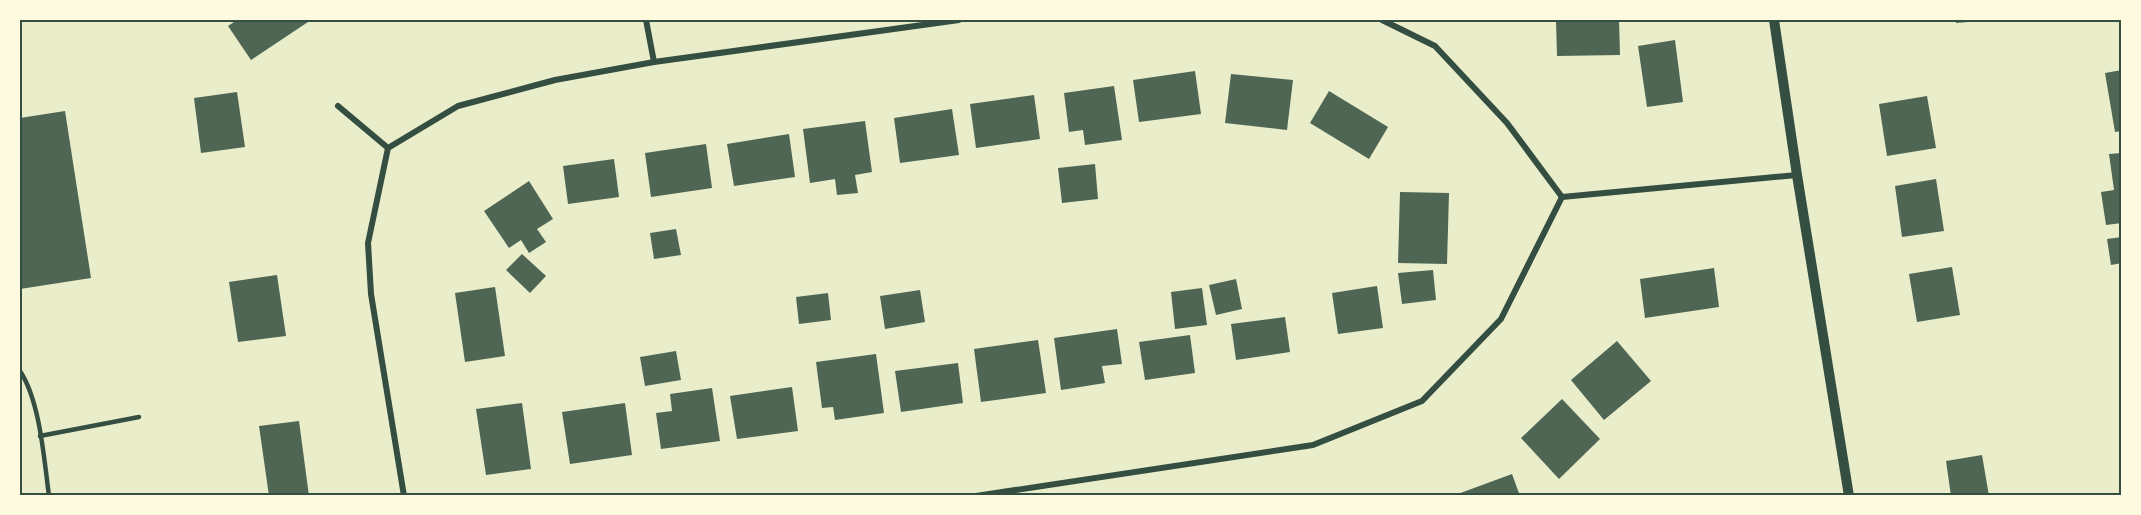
<svg xmlns="http://www.w3.org/2000/svg" width="2141" height="515" viewBox="0 0 2141 515" font-family="'Nunito Sans',sans-serif">
	<rect width="100%" height="100%" fill="#e9edc9"/>
	<!-- building -->
	<g fill="#4f6655">
		<polygon points="237,20 311,20 251,60 228,26"/>
		<polygon points="1556,20 1619,20 1620,55 1557,56"/>
		<polygon points="1956,20 1979,20 1979,21 1956,23"/>
		<polygon points="1675,40 1683,102 1647,107 1638,46"/>
		<polygon points="2122,70 2122,131 2115,132 2105,73"/>
		<polygon points="1195,71 1201,114 1139,122 1133,80"/>
		<polygon points="1231,74 1293,80 1287,130 1225,123"/>
		<polygon points="1114,86 1122,140 1085,145 1083,130 1069,132 1064,93"/>
		<polygon points="1329,91 1388,127 1369,159 1310,123"/>
		<polygon points="237,92 245,147 201,153 194,98"/>
		<polygon points="1034,95 1040,139 976,148 970,104"/>
		<polygon points="1927,96 1936,148 1887,156 1879,104"/>
		<polygon points="952,109 959,155 900,163 894,118"/>
		<polygon points="65,111 91,278 20,289 20,118"/>
		<polygon points="865,121 872,172 855,175 858,193 837,195 835,179 810,183 803,129"/>
		<polygon points="789,134 795,177 734,186 727,144"/>
		<polygon points="706,144 712,188 651,197 645,153"/>
		<polygon points="2122,153 2122,223 2106,225 2101,192 2114,190 2109,154"/>
		<polygon points="614,159 619,197 568,204 563,166"/>
		<polygon points="1095,164 1098,199 1062,203 1058,168"/>
		<polygon points="1936,179 1944,231 1902,237 1895,186"/>
		<polygon points="529,181 553,219 537,229 546,242 529,253 521,240 509,248 484,211"/>
		<polygon points="1400,192 1449,193 1447,264 1398,263"/>
		<polygon points="676,229 681,255 654,259 650,233"/>
		<polygon points="2122,237 2122,263 2111,265 2107,239"/>
		<polygon points="522,254 546,276 530,293 506,270"/>
		<polygon points="1952,267 1960,315 1917,322 1909,274"/>
		<polygon points="1714,268 1719,307 1645,318 1640,279"/>
		<polygon points="1433,270 1436,300 1402,304 1398,273"/>
		<polygon points="277,275 286,336 238,342 229,282"/>
		<polygon points="1236,279 1242,309 1216,315 1209,285"/>
		<polygon points="1377,286 1383,328 1338,334 1332,293"/>
		<polygon points="495,287 505,356 465,362 455,293"/>
		<polygon points="1202,288 1207,325 1175,329 1171,292"/>
		<polygon points="920,290 925,322 885,329 880,296"/>
		<polygon points="828,293 831,320 799,324 796,297"/>
		<polygon points="1285,317 1290,352 1236,360 1231,324"/>
		<polygon points="1117,329 1122,364 1102,366 1105,383 1061,390 1054,338"/>
		<polygon points="1190,335 1195,373 1145,380 1139,342"/>
		<polygon points="1038,340 1046,393 981,402 974,349"/>
		<polygon points="1617,341 1651,381 1604,420 1571,380"/>
		<polygon points="676,351 681,380 645,386 640,357"/>
		<polygon points="876,354 884,413 835,420 833,407 822,408 816,362"/>
		<polygon points="958,363 963,403 901,412 895,371"/>
		<polygon points="792,387 798,431 737,439 730,396"/>
		<polygon points="712,388 720,441 661,449 656,413 672,411 670,394"/>
		<polygon points="1562,399 1600,439 1559,479 1521,438"/>
		<polygon points="522,403 531,469 486,475 476,409"/>
		<polygon points="625,403 632,455 570,464 562,412"/>
		<polygon points="299,421 309,496 269,496 259,426"/>
		<polygon points="1982,455 1989,496 1951,496 1946,461"/>
		<polygon points="1512,474 1520,496 1455,496 1455,495"/>
	</g>
	<g fill="none" stroke-linecap="round" stroke-linejoin="round">
		<!-- service -->
		<g stroke="#344e41" stroke-width="4.5">
			<path d="M20 371C40 401 44 459 49 496"/>
			<polyline points="40,436 139,417"/>
		</g>
		<!-- minor -->
		<g stroke="#344e41" stroke-width="6">
			<polyline points="646,20 654,62"/>
			<polyline points="1382,20 1435,46 1507,123 1562,197 1797,175"/>
			<polyline points="338,106 388,148 458,106 555,80 654,62 959,20"/>
			<polyline points="388,148 368,243 371,294 404,496"/>
			<polyline points="976,496 1313,445 1422,401 1501,319 1562,197"/>
		</g>
		<!-- tertiary -->
		<polyline stroke="#344e41" stroke-width="10" points="1774,20 1797,175 1849,496"/>
	</g>
	<!-- border -->
	<rect width="2141" height="515" fill="none" stroke="#fefae0" stroke-width="42"/>
	<rect x="21" y="21" width="2099" height="473" fill="none" stroke="#344e41" stroke-width="2"/>
</svg>
